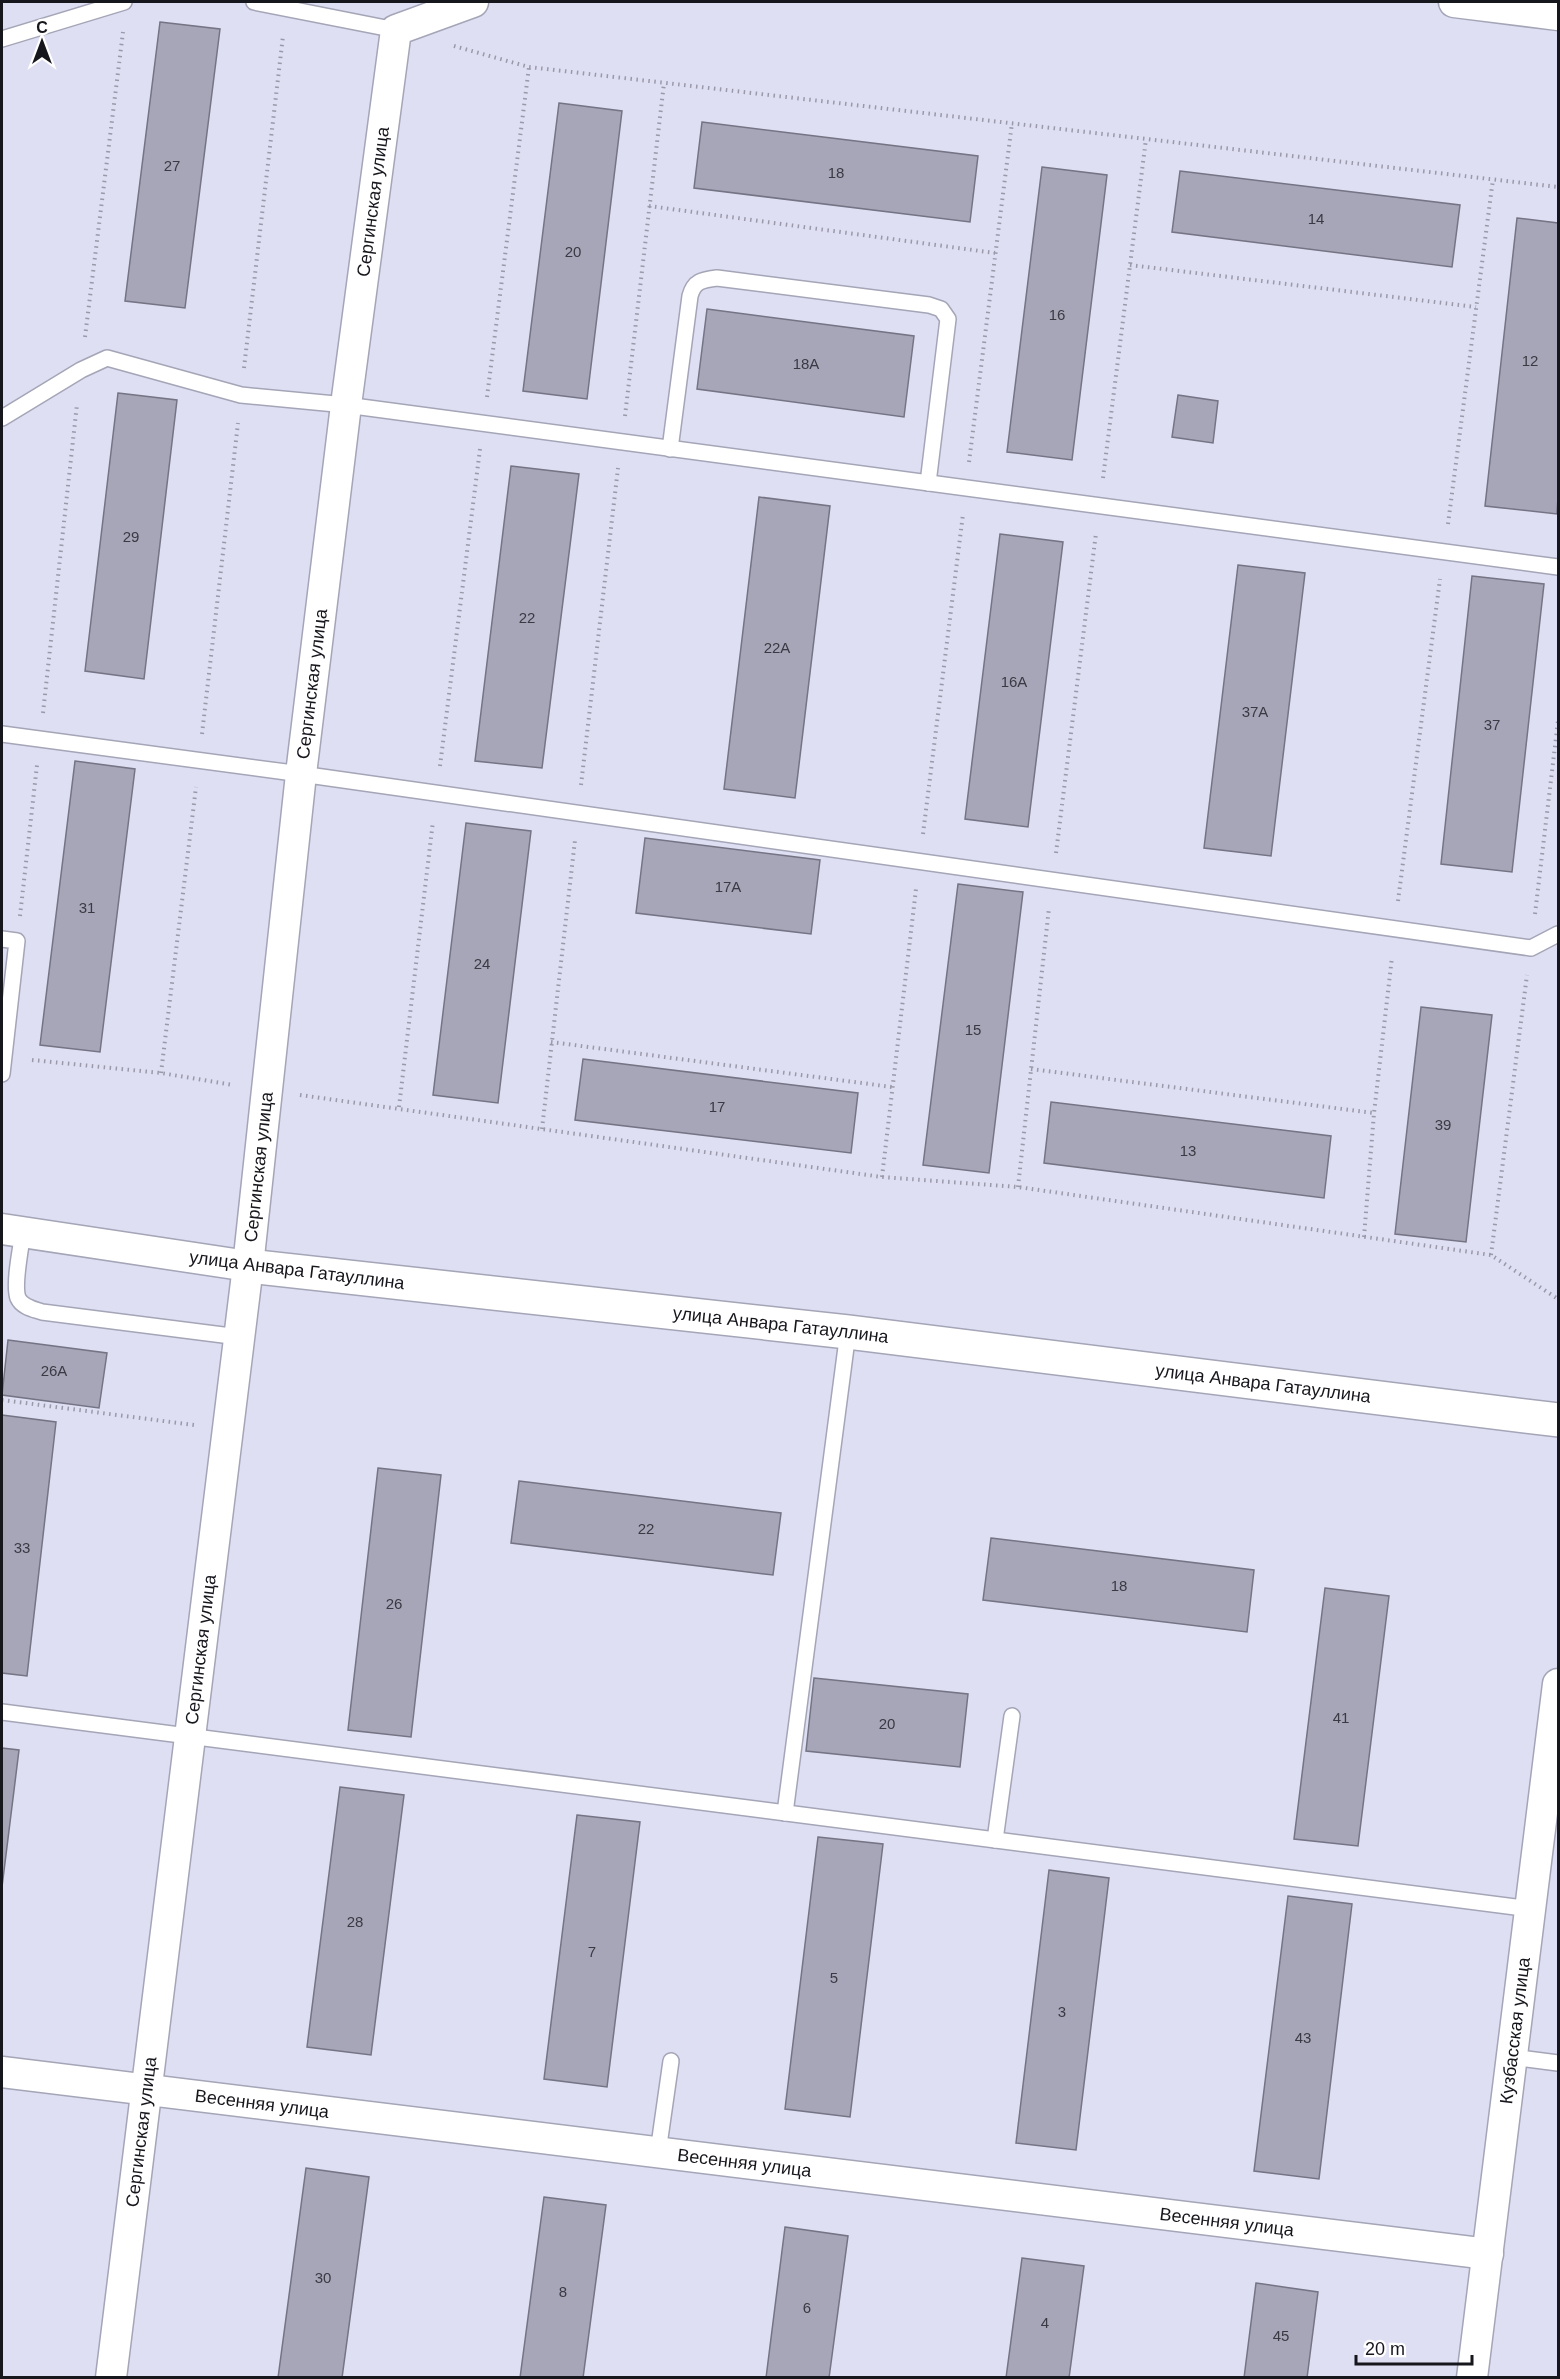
<svg xmlns="http://www.w3.org/2000/svg" width="1560" height="2379" viewBox="0 0 1560 2379" font-family="Helvetica,sans-serif">
	<rect width="100%" height="100%" fill="#dfdff3"/>
	<!-- building -->
	<g fill="#a6a6b8" stroke="#747485" stroke-width="1.5">
		<polygon points="160,22 220,29 185,308 125,301"/>
		<polygon points="559,103 622,111 587,399 523,391"/>
		<polygon points="702,122 978,156 970,222 694,188"/>
		<polygon points="1042,167 1107,175 1072,460 1007,452"/>
		<polygon points="1180,171 1460,205 1452,267 1172,232"/>
		<polygon points="1517,218 1558,223 1558,497 1557,514 1485,506"/>
		<polygon points="707,309 914,336 904,417 697,389"/>
		<polygon points="118,393 177,400 144,679 85,671"/>
		<polygon points="1178,395 1218,401 1213,443 1172,437"/>
		<polygon points="511,466 579,474 542,768 475,761"/>
		<polygon points="759,497 830,506 795,798 724,789"/>
		<polygon points="1000,534 1063,542 1028,827 965,819"/>
		<polygon points="1238,565 1305,573 1271,856 1204,848"/>
		<polygon points="1472,576 1544,584 1512,872 1441,864"/>
		<polygon points="75,761 135,769 100,1052 40,1045"/>
		<polygon points="466,823 531,831 498,1103 433,1095"/>
		<polygon points="645,838 820,860 811,934 636,913"/>
		<polygon points="958,884 1023,892 989,1173 923,1165"/>
		<polygon points="1421,1007 1492,1015 1466,1242 1395,1234"/>
		<polygon points="583,1059 858,1093 851,1153 575,1120"/>
		<polygon points="1051,1102 1331,1136 1324,1198 1044,1163"/>
		<polygon points="8,1340 107,1353 99,1408 2,1395"/>
		<polygon points="2,1415 56,1422 27,1676 2,1673"/>
		<polygon points="378,1468 441,1475 411,1737 348,1730"/>
		<polygon points="519,1481 781,1513 773,1575 511,1543"/>
		<polygon points="991,1538 1254,1570 1247,1632 983,1600"/>
		<polygon points="1325,1588 1389,1596 1358,1846 1294,1839"/>
		<polygon points="814,1678 968,1694 960,1767 806,1751"/>
		<polygon points="2,1748 19,1750 2,1887"/>
		<polygon points="340,1787 404,1795 371,2055 307,2047"/>
		<polygon points="577,1815 640,1822 607,2087 544,2079"/>
		<polygon points="818,1837 883,1844 850,2117 785,2109"/>
		<polygon points="1049,1870 1109,1878 1076,2150 1016,2143"/>
		<polygon points="1288,1896 1352,1904 1319,2179 1254,2171"/>
		<polygon points="306,2168 369,2177 342,2378 278,2378"/>
		<polygon points="544,2197 606,2205 583,2378 520,2378"/>
		<polygon points="785,2227 848,2236 829,2378 766,2378"/>
		<polygon points="1022,2258 1084,2266 1069,2378 1006,2378"/>
		<polygon points="1256,2283 1318,2292 1307,2378 1244,2378"/>
	</g>
	<g fill="none" stroke-linecap="round" stroke-linejoin="round">
		<!-- lane casing -->
		<g stroke="#a4a5b7" stroke-width="18">
			<g id="lane">
				<polyline points="254,2 396,30"/>
				<polyline points="2,39 124,2"/>
				<polyline points="2,418 81,370 107,358 241,395 346,405 1558,567"/>
				<path d="M670 449 690 296C694 281 702 280 717 278L929 305 941 309 948 319 928 483"/>
				<polyline points="2,734 301,774 1531,948 1558,934"/>
				<polyline points="2,939 17,941 2,1074"/>
				<path d="M23 1232C21 1247 13 1285 18 1298 22 1307 33 1309 42 1312L239 1337"/>
				<polyline points="2,1712 1531,1909"/>
				<polyline points="785,1813 848,1332"/>
				<polyline points="995,1840 1012,1716"/>
				<polyline points="1512,2057 1558,2063"/>
				<polyline points="658,2152 671,2061"/>
			</g>
		</g>
		<!-- street casing -->
		<g stroke="#a4a5b7" stroke-width="33">
			<g id="street">
				<polyline points="1454,2 1558,15"/>
				<polyline points="2,1229 248,1266"/>
				<path id="s1" d="M2 2072 1488 2254"/>
				<path id="s2" d="M111 2378 248 1266 301 774 346 405 396 30 473 2"/>
				<path id="s3" d="M1472 2378 1558 1684"/>
			</g>
		</g>
		<!-- secondary casing -->
		<g stroke="#a4a5b7" stroke-width="36">
			<g id="secondary">
				<path id="s4" d="M248 1266 848 1332 1558 1420"/>
			</g>
		</g>
		<!-- path -->
		<g stroke="#9999a9" stroke-width="4" stroke-dasharray="1.5 4.5" stroke-linecap="butt">
			<polyline points="454,46 529,67 1558,187"/>
			<polyline points="649,206 995,253"/>
			<polyline points="1130,265 1476,307"/>
			<polyline points="85,337 123,32"/>
			<polyline points="244,368 283,36"/>
			<polyline points="487,397 529,67"/>
			<polyline points="625,416 664,83"/>
			<polyline points="969,462 1012,123"/>
			<polyline points="1103,478 1146,139"/>
			<polyline points="1448,524 1493,179"/>
			<polyline points="43,713 77,404"/>
			<polyline points="202,734 238,423"/>
			<polyline points="440,766 480,449"/>
			<polyline points="581,785 618,468"/>
			<polyline points="923,834 963,514"/>
			<polyline points="1056,853 1096,533"/>
			<polyline points="1398,901 1440,579"/>
			<polyline points="1535,914 1558,721"/>
			<polyline points="20,916 37,765"/>
			<polyline points="551,1042 892,1087"/>
			<polyline points="32,1060 161,1073 233,1085"/>
			<polyline points="1031,1069 1374,1113"/>
			<polyline points="161,1073 196,787"/>
			<polyline points="300,1095 882,1177 1018,1187 1491,1255 1558,1299"/>
			<polyline points="399,1107 433,821"/>
			<polyline points="542,1129 575,840"/>
			<polyline points="882,1177 916,889"/>
			<polyline points="1018,1187 1049,908"/>
			<polyline points="1364,1237 1374,1113 1392,957"/>
			<polyline points="1491,1255 1527,975"/>
			<polyline points="2,1400 194,1425"/>
		</g>
		<!-- lane -->
		<use href="#lane" stroke="#fff" stroke-width="15"/>
		<!-- street -->
		<use href="#street" stroke="#fff" stroke-width="30"/>
		<!-- secondary -->
		<use href="#secondary" stroke="#fff" stroke-width="33"/>
	</g>
	<g text-anchor="middle" dominant-baseline="central" stroke-width="5" stroke-linejoin="round" paint-order="stroke">
		<!-- number labels -->
		<g font-size="15" fill="#3a3a44">
			<text x="172" y="165">27</text>
			<text x="836" y="172">18</text>
			<text x="1316" y="218">14</text>
			<text x="573" y="251">20</text>
			<text x="1057" y="314">16</text>
			<text x="1530" y="360">12</text>
			<text x="806" y="363">18А</text>
			<text x="131" y="536">29</text>
			<text x="527" y="617">22</text>
			<text x="777" y="647">22А</text>
			<text x="1014" y="681">16А</text>
			<text x="1255" y="711">37А</text>
			<text x="1492" y="724">37</text>
			<text x="728" y="886">17А</text>
			<text x="87" y="907">31</text>
			<text x="482" y="963">24</text>
			<text x="973" y="1029">15</text>
			<text x="717" y="1106">17</text>
			<text x="1443" y="1124">39</text>
			<text x="1188" y="1150">13</text>
			<text x="54" y="1370">26А</text>
			<text x="646" y="1528">22</text>
			<text x="22" y="1547">33</text>
			<text x="1119" y="1585">18</text>
			<text x="394" y="1603">26</text>
			<text x="1341" y="1717">41</text>
			<text x="887" y="1723">20</text>
			<text x="355" y="1921">28</text>
			<text x="592" y="1951">7</text>
			<text x="834" y="1977">5</text>
			<text x="1062" y="2011">3</text>
			<text x="1303" y="2037">43</text>
			<text x="323" y="2277">30</text>
			<text x="563" y="2291">8</text>
			<text x="807" y="2307">6</text>
			<text x="1045" y="2322">4</text>
			<text x="1281" y="2335">45</text>
		</g>
		<!-- street labels -->
		<g font-size="18" fill="#16161d" stroke="#fff">
			<text stroke="none"><textPath href="#s2" startOffset="2192">Сергинская улица</textPath></text>
			<text stroke="none"><textPath href="#s2" startOffset="1706">Сергинская улица</textPath></text>
			<text stroke="none"><textPath href="#s2" startOffset="1220">Сергинская улица</textPath></text>
			<text transform="translate(297 1270) rotate(7)">улица Анвара Гатауллина</text>
			<text stroke="none"><textPath href="#s4" startOffset="536">улица Анвара Гатауллина</textPath></text>
			<text stroke="none"><textPath href="#s4" startOffset="1022">улица Анвара Гатауллина</textPath></text>
			<text stroke="none"><textPath href="#s2" startOffset="734">Сергинская улица</textPath></text>
			<text stroke="none"><textPath href="#s3" startOffset="350">Кузбасская улица</textPath></text>
			<text stroke="none"><textPath href="#s1" startOffset="262">Весенняя улица</textPath></text>
			<text stroke="none"><textPath href="#s2" startOffset="248">Сергинская улица</textPath></text>
			<text stroke="none"><textPath href="#s1" startOffset="748">Весенняя улица</textPath></text>
			<text stroke="none"><textPath href="#s1" startOffset="1234">Весенняя улица</textPath></text>
		</g>
	</g>
	<!-- border -->
	<rect width="1560" height="2379" fill="none" stroke="#16161d" stroke-width="6"/>
	<!-- north arrow -->
	<g transform="translate(42 42)" stroke="#ffffff" stroke-width="4.5" paint-order="stroke">
	<path d="M0-4.5L10 22L0 15L-10 22Z" fill="#16161d"/>
	<text y="-9" font-size="16" font-weight="bold" text-anchor="middle" fill="#16161d">С</text>
	</g>
	<!-- scale -->
	<path d="M1356 2355v9h116v-9" fill="none" stroke="#16161d" stroke-width="3"/>
	<text x="1365" y="2355" font-size="18" fill="#16161d" stroke="#ffffff" stroke-width="4.5" paint-order="stroke">20 m</text>
</svg>
